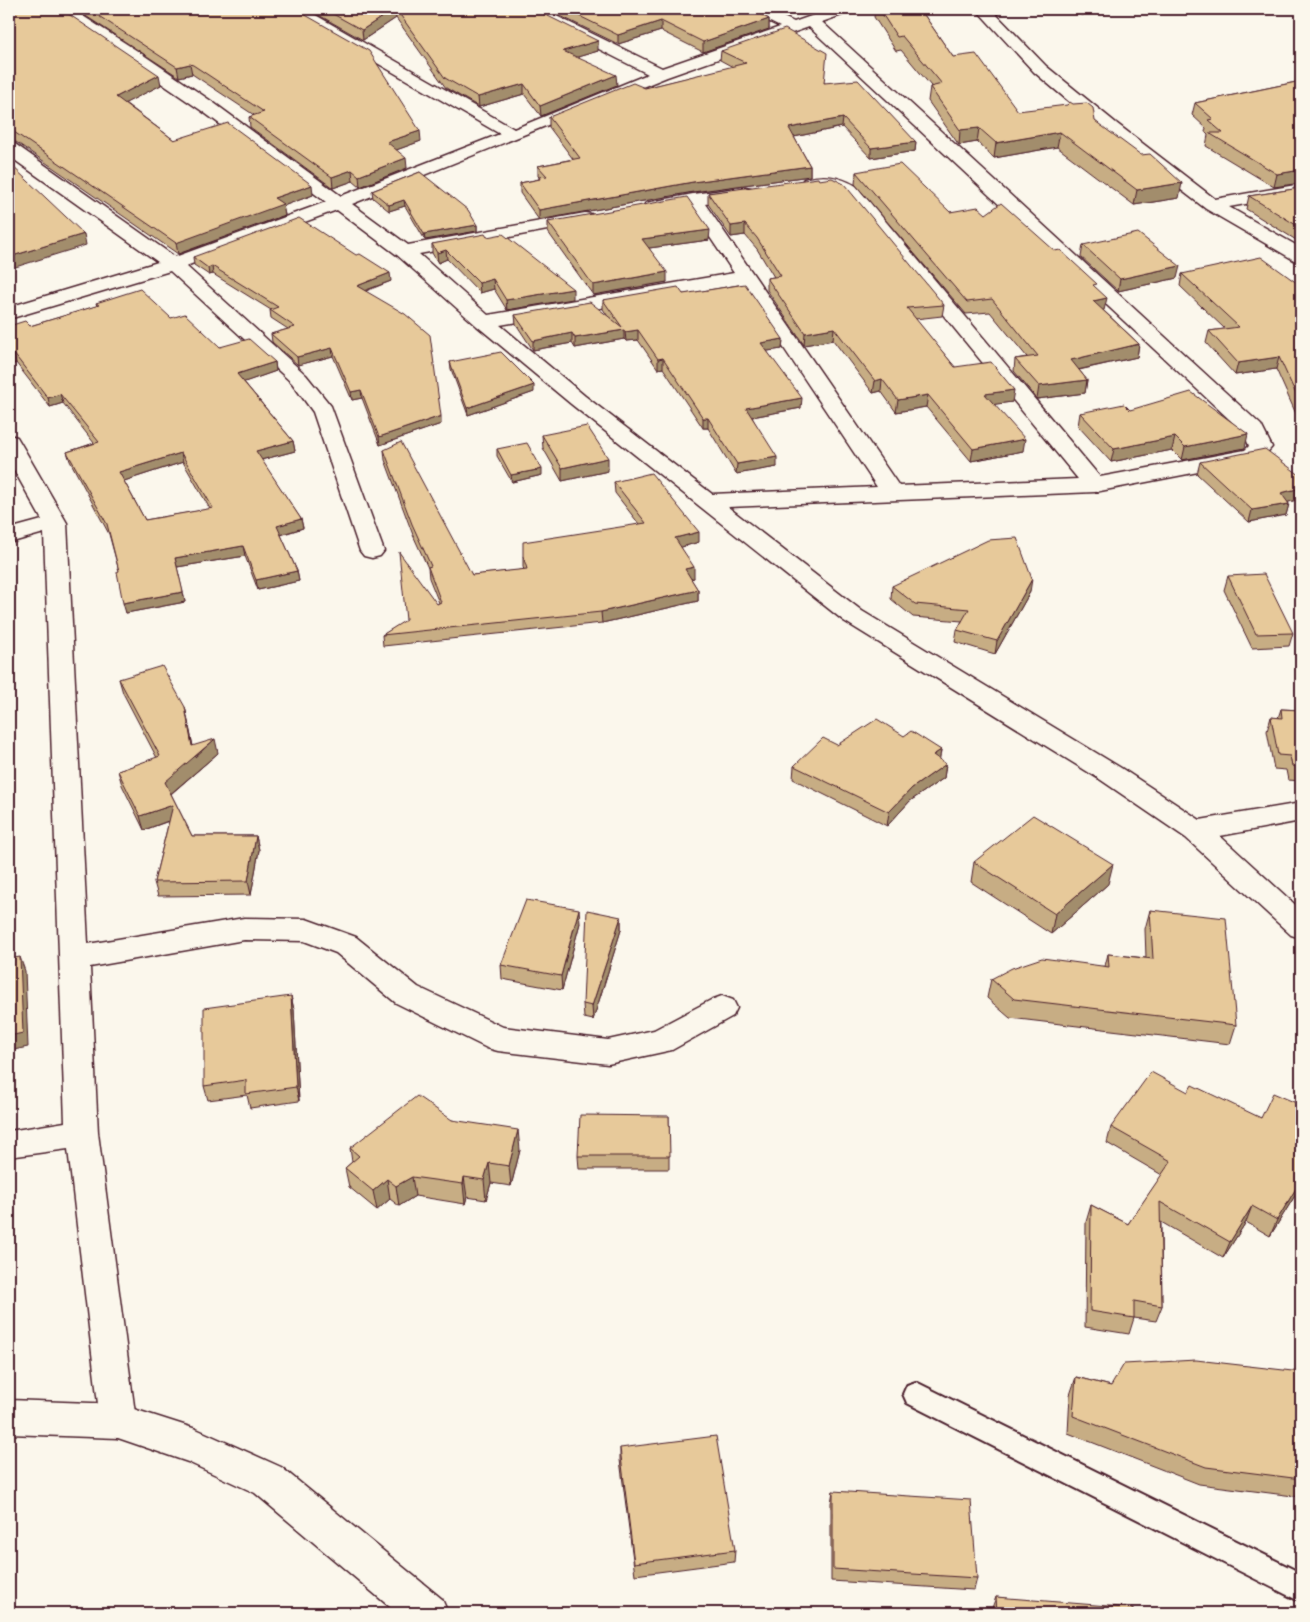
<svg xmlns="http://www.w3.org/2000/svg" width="1310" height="1622" viewBox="0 0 1310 1622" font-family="Caveat,sans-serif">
	<rect width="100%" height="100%" fill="#fbf7ec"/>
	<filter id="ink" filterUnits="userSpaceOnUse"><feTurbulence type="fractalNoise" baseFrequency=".02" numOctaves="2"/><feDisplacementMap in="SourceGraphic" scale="10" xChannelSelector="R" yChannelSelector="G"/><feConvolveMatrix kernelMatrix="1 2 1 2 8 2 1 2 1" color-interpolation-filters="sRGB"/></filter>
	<g filter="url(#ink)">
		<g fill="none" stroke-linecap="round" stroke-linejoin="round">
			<!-- service casing -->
			<g stroke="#4a1f2b" stroke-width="4">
				<polygon id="service" points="916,1382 1301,1573 1301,1602 907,1403 903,1394 907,1385"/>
			</g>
			<!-- minor casing -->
			<g stroke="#4a1f2b" stroke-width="3">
				<g id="minor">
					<path d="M55 9H72L139 52 214 103 341 196 500 134 289 12 287 9H305L514 129 648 74 526 12 524 9H542L662 68 780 27 750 12 748 9H766L794 22 831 9H852L850 12 822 22 1261 425 1272 447 1260 460 1095 492 728 507 862 611 1121 768 1200 820 1301 803V821L1220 836 1301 910V938L1291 935 1186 838 1101 780 844 621 571 404 477 326 397 255 337 210 186 266 306 375 331 406 384 551 380 556 372 558 364 556 360 551 313 412 292 383 170 271 9 319V307L158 262 9 156V143L15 144 175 257 326 202 202 111 57 12ZM809 27 1244 433 1249 446 1245 450 1100 477 856 186C839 176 824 174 804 179L801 183 804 187H833L844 194 1078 479 899 486 705 204 751 196 754 192 751 188 745 187 693 194 646 203 643 207 646 211 652 212 689 206 734 273 488 315 419 254 585 223 591 222 594 218 591 214 585 213 408 245 352 204 667 77ZM741 284 877 487 712 494 585 396 500 325Z"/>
					<polygon points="976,9 991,9 1046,66 1116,123 1215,199 1301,184 1301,194 1229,207 1301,248 1301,262 1294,260 1206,209 1104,131 1034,72"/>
					<polygon points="9,435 17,437 20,442 67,523 88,944 244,918 306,919 356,937 418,987 503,1027 608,1040 654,1030 711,1000 722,996 733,1000 737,1008 733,1016 672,1050 608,1064 498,1051 487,1048 396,1003 336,953 304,941 244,940 90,967 98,1133 136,1421 131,1433 118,1438 105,1433 100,1421 68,1149 9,1157 9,1131 65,1122 44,533 9,543 9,529 42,520 9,461"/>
				</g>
			</g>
			<!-- tertiary casing -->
			<g stroke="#4a1f2b" stroke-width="3">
				<polygon id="tertiary" points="9,1400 118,1404 196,1429 281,1467 442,1599 448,1613 397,1613 255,1493 188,1462 118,1438 9,1434"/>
			</g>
			<!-- service -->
			<use href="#service" fill="#fbf7ec" fill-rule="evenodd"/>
			<!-- minor -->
			<use href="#minor" fill="#fbf7ec" fill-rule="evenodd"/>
			<!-- tertiary -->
			<use href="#tertiary" fill="#fbf7ec" fill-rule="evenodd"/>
		</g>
		<!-- wall -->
		<g fill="#c7ad84" stroke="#4a1f2b" fill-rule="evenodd">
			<polygon points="9,9 161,85 125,103 174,140 313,195 283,206 285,215 178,254 16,142 9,142"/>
			<polygon points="75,9 295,9 421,141 396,150 407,168 360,187 353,181 333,188 250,127 249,117 254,115 192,74 179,77"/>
			<polygon points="308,9 534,9 598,51 577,57 617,85 541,116 524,94 479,107 446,88 396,18 363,40"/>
			<polygon points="546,9 751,9 769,19 769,29 703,52 661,31 618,44"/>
			<polygon points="875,9 920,9 953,57 1018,111 1095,121 1179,198 1134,205 1057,147 994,158 977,142 959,145 928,101 930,87 931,86 901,50 896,51 874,17"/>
			<polygon points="1072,9 1118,9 1081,15"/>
			<polygon points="721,51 825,83 916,142 915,151 871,158 842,127 794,137 810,166 810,176 693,192 539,220 520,193 520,183 539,179 539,177 538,176 538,166 573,159 549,127 549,117 645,88 733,67 720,60"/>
			<polygon points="1301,81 1301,183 1274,187 1206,146 1208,135 1205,132 1206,128 1192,115 1195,103"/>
			<polygon points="420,172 477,225 477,231 425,240 405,206 389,211 373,198 372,191"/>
			<polygon points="856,172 950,212 986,214 1096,288 1104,310 1103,310 1139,344 1137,357 1079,370 1087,380 1085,393 1037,399 1014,371 1015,359 1027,357 990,312 966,314 855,184"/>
			<polygon points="819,180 944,305 942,316 915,319 955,367 1012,402 994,404 1023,451 971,461 926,407 896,412 881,391 873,393 833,340 804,345 767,290 767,278 774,277 757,249 745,235 731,237 708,204 708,193"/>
			<polygon points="1301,183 1301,243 1246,209 1249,196 1294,189 1295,185"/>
			<polygon points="548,222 709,240 649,248 667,282 593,295 548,232"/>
			<polygon points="487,237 573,299 507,310 494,289 480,293 447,259 438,263 432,253 432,244"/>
			<polygon points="1083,245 1177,278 1118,291 1081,257"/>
			<polygon points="193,257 391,281 366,291 441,424 380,445 362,398 352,400 333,356 298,365 272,342 271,334 288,329 271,318 270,310 271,310 213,274 209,275 194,265"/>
			<polygon points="1182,274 1301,286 1301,425 1276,369 1235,375 1206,343 1209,331 1225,329 1180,286"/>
			<polygon points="683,294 783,339 782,349 767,351 801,408 752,417 777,467 736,474 708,428 703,428 663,368 658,369 638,340 626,341 624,339 575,348 572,343 533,350 516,324 515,315 607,315 603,309 603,300"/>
			<path d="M96 303 171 318 220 347 275 362 276 371 244 382 293 441 295 451 261 460 301 519 303 528 281 535 297 571 299 581 258 590 245 556 177 567 185 602 126 613 119 571 109 534 70 461 67 452 94 443 63 403 50 407 16 363 9 366V326H30L97 306ZM183 462 210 509 145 520 124 481Z"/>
			<polygon points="450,362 534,392 468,415 451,369"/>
			<polygon points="1130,410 1245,448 1182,460 1172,450 1111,462 1078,426 1080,413"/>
			<polygon points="542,435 608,471 562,481 543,448"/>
			<polygon points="497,449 542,475 512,482 497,456"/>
			<polygon points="384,450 472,575 524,570 523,567 523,556 639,524 615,493 614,482 699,542 681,547 694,578 691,579 698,590 698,601 602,623 383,646 382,635 439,603 429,578 428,568 413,535 385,460"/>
			<polygon points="1200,462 1301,476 1301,499 1288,502 1289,504 1286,515 1249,522 1197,474"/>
			<polygon points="1228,576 1293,633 1289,646 1252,648 1224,590"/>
			<polygon points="892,586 1030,592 995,654 955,642 957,630 962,621 913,617 891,599"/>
			<polygon points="119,679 185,707 193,746 218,753 171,794 192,836 256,836 259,850 251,895 158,896 154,882 169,821 144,830 122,785 118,771 157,758 123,693"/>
			<polygon points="1281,709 1301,710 1301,781 1288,780 1286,770 1274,769 1267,731 1271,717 1278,718"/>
			<polygon points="904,736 941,750 939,759 946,764 944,778 910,801 887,826 793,779 794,766 837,745"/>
			<polygon points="974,862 1108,884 1051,934 971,882"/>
			<polygon points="1150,910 1236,1025 1230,1044 1010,1018 987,998 991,979 1105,966 1108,954 1146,958 1145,929"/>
			<polygon points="621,917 621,930 593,1020 584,1018 583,1004"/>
			<polygon points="580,923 562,990 502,979 501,965"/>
			<polygon points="291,996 294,1010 299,1101 250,1108 247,1095 208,1100 204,1086"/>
			<polygon points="1188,1092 1261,1118 1301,1105 1301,1186 1270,1236 1246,1222 1223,1258 1161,1222 1162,1306 1156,1321 1134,1318 1129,1334 1085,1327 1086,1222 1091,1205 1128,1224 1162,1175 1107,1143 1111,1127"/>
			<polygon points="669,1116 669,1169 579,1169 578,1156"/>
			<polygon points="452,1120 520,1150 511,1186 491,1183 486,1200 467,1197 465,1204 415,1196 399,1206 390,1199 377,1210 349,1187 345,1168 352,1162 350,1148"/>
			<polygon points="1301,1372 1301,1497 1199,1484 1068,1433 1070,1395 1076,1377 1111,1386"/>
			<polygon points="620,1448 735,1550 734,1562 635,1575 620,1460"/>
			<polygon points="833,1491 977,1578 974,1590 831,1581 831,1503"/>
			<polygon points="996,1597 1133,1613 992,1613 992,1608"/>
		</g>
		<!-- shaded-wall -->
		<g fill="#a28d6c" stroke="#4a1f2b">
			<polygon points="394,9 395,9 396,18 363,40 362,30"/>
			<polygon points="1082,9 1118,9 1081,15"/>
			<polygon points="769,19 769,29 703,52 703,42"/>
			<polygon points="661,21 661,31 618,44 618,35"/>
			<polygon points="598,41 598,51 564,61 563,51"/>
			<polygon points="190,64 192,74 179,77 177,67"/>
			<polygon points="159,75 161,85 118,107 116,97"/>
			<polygon points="616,75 617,85 541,116 540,106"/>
			<polygon points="524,84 524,94 479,107 478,97"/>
			<polygon points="843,118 842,127 789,138 789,128"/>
			<polygon points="979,128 977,142 959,145 960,130"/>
			<polygon points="420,131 421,141 388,153 387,142"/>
			<polygon points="1060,132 1057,147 994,158 996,143"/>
			<polygon points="916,142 915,151 871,158 871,148"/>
			<polygon points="9,150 11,160 9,163"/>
			<polygon points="406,158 407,168 360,187 359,176"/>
			<polygon points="810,166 810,176 693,192 539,220 539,210 693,182"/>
			<polygon points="352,170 353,181 333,188 332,177"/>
			<polygon points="1301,170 1301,183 1274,187 1277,174"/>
			<polygon points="1182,183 1179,198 1134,205 1137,190"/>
			<polygon points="312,185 313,195 283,206 285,215 178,254 176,243 274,198"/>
			<polygon points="404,200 405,206 389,211 389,205"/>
			<polygon points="745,224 745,235 731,237 731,226"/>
			<polygon points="477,225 477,231 425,240 424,234"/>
			<polygon points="710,230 709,240 642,249 642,239"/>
			<polygon points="84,234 86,245 9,269 9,257"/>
			<polygon points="446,250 447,259 438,263 437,253"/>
			<polygon points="212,266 213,274 209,275 208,268"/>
			<polygon points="1180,266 1177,278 1118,291 1120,279"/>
			<polygon points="667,272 667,282 593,295 593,285"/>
			<polygon points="390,273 391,281 358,293 357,286"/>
			<polygon points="493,279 494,289 480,293 479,283"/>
			<polygon points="573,289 573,299 507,310 506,300"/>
			<polygon points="1107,298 1104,310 1091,313 1093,301"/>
			<polygon points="834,328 833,340 804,345 805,333"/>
			<polygon points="624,330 624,339 575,348 575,338"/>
			<polygon points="638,330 638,340 626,341 625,332"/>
			<polygon points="572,333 572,343 533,350 533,341"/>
			<polygon points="783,339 782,349 761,352 761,343"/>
			<polygon points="1139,344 1137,357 1068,372 1071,360"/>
			<polygon points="332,348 333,356 298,365 297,357"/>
			<polygon points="14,354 16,363 9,366 9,356"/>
			<polygon points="1279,357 1276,369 1235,375 1238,363"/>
			<polygon points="663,358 663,368 658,369 658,359"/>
			<polygon points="275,362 276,371 239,384 237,374"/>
			<polygon points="882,379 881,391 873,393 875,381"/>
			<polygon points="1087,380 1085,393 1037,399 1039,386"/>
			<polygon points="534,385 534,392 468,415 467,408"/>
			<polygon points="361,390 362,398 352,400 351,392"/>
			<polygon points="1014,390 1012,402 983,406 985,394"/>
			<polygon points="60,394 63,403 50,407 48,398"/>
			<polygon points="928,395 926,407 896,412 898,400"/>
			<polygon points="802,398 801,408 746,418 746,408"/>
			<polygon points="441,416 441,424 380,445 379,437"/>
			<rect x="703" y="418" width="5" height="10"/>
			<polygon points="1248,434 1245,448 1182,460 1185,447"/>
			<polygon points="1175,437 1172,450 1111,462 1114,449"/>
			<polygon points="1025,439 1023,451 971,461 973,449"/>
			<polygon points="293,441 295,451 257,461 256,451"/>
			<polygon points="181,453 183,462 121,482 119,472"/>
			<polygon points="777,457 777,467 736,474 737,464"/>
			<polygon points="608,458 608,471 562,481 562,468"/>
			<polygon points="542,469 542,475 512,482 511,475"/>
			<polygon points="1301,488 1301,499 1277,505 1281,493"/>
			<polygon points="1289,504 1286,515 1249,522 1252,510"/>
			<polygon points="301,519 303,528 279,535 277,526"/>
			<polygon points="699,532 699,542 675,549 675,538"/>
			<polygon points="243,546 245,556 177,567 175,558"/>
			<polygon points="694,567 694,578 685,580 685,569"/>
			<polygon points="297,571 299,581 258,590 256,580"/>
			<polygon points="1032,579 1030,592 995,654 997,641"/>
			<polygon points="698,590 698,601 602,623 601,612"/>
			<polygon points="183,592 185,602 126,613 123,603"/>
			<polygon points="185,707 195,757 215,739 218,753 168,796 165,782 192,746"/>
			<polygon points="941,750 939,764 933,755"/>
			<polygon points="946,764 944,778 910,801 887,826 889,812 912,788"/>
			<polygon points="173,805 176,818 144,830 140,816"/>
			<polygon points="256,836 259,850 251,895 248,881"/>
			<polygon points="1113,864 1108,884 1051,934 1055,914"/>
			<polygon points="579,909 580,923 562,990 561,976"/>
			<polygon points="621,917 621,930 593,1020 592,1006"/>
			<polygon points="20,957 25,971 28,1047 9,1051 9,1036"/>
			<polygon points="291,996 294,1010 299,1101 296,1087"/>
			<polygon points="518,1130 520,1150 511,1186 509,1166"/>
			<polygon points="489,1163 491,1183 486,1200 484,1180"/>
			<polygon points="412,1177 415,1196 399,1206 396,1186"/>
			<polygon points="464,1177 467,1197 465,1204 463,1184"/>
			<polygon points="387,1179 390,1199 377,1210 373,1191"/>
			<polygon points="1301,1180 1301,1186 1270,1236 1277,1220"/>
			<polygon points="1252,1206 1246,1222 1223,1258 1230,1242"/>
		</g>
		<!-- building -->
		<g fill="#e7c99a" stroke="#4a1f2b" fill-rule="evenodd">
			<polygon points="9,9 61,9 159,75 116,97 174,140 228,123 312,185 274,198 283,204 176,243 14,132 9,131"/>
			<polygon points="88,9 295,9 369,51 420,131 387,142 406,158 359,176 352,170 332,177 249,117 264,112 193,65 190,64 177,67"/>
			<polygon points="324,9 394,9 362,30"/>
			<polygon points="396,9 534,9 598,41 563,51 616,75 540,106 524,84 478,97 445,78"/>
			<polygon points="565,9 751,9 769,19 703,42 661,21 618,35"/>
			<polygon points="879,9 920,9 953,57 976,54 1018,111 1067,105 1070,102 1073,104 1087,103 1093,108 1095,121 1141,155 1150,154 1182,183 1137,190 1060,132 996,143 979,128 960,130 930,87 942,84 902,36 897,37"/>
			<polygon points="785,29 827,53 824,83 858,80 916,142 871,148 843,118 789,128 810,166 693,182 539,210 520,183 540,179 539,177 547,176 538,166 580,158 549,117 633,83 645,88 746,63 721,51"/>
			<polygon points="1301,81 1301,170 1277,174 1209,133 1223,133 1208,120 1213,119 1195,103"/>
			<polygon points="9,163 84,234 9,257"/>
			<polygon points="900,164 950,212 978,207 986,214 1001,203 1055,251 1060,250 1097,284 1093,285 1107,298 1093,301 1139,344 1071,360 1087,380 1039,386 1015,359 1038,356 992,299 967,302 856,172"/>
			<polygon points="420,172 468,210 477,225 424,234 404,200 389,205 372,191"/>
			<polygon points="818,178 819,180 832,178 844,184 944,305 907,308 955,367 991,362 1014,390 985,394 1025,439 973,449 928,395 898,400 882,379 875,381 834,328 805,333 767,278 781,276 757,238 745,224 731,226 708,193"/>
			<polygon points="1301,183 1301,228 1249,196 1300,188 1295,185"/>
			<polygon points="687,197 710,230 642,239 667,272 593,285 548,222"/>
			<polygon points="299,218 356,255 360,254 390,273 357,286 405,314 430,335 441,416 379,437 361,390 351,392 332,348 297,357 271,334 295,327 270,310 278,307 212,266 208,268 193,257"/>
			<polygon points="1138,233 1180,266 1120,279 1083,245"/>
			<polygon points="485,234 487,237 503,234 573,289 506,300 493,279 479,283 446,250 437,253 432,244"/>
			<polygon points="1261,257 1301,286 1301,405 1279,357 1238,363 1209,331 1239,327 1182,274"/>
			<polygon points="745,284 783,339 761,343 802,398 746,408 777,457 737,464 708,418 703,418 663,358 658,359 638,330 625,332 624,330 575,338 572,333 533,341 515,315 590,302 622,327 603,300 678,287 683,294"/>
			<path d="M140 289 171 318 185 314 220 347 249 339 275 362 237 374 293 441 256 451 301 519 277 526 297 571 256 580 243 546 175 558 183 592 123 603 117 572 119 571 107 524 67 452 99 442 60 394 48 398 14 354 9 356V326L25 321 30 326 99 305 96 303ZM181 453 213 508 145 520 119 472Z"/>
			<polygon points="501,352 534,385 467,408 450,362"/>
			<polygon points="1191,392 1248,434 1185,447 1175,437 1114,449 1080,413 1124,404 1130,410"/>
			<polygon points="587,426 608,458 562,468 542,435"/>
			<polygon points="401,442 472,575 527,569 523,556 523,542 646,523 614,482 651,473 699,532 675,538 694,567 685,569 698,590 601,612 382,635 406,620 399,552 437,604 441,602 428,567 431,566 412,524 384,450"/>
			<polygon points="527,443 542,469 511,475 497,449"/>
			<polygon points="1265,449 1301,476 1301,488 1281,493 1289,504 1252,510 1200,462"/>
			<polygon points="1017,538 1032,579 997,641 957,630 969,609 915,604 892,586 988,540"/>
			<polygon points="1264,574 1293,633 1256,634 1228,576"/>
			<polygon points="162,666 185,707 192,746 215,739 165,782 192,836 256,836 248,881 154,882 173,805 140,816 118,771 160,756 119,679"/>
			<polygon points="1281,709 1301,710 1301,767 1292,766 1290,756 1278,755 1271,717 1282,718"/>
			<polygon points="877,719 904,736 911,731 941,750 933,755 946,764 912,788 889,812 794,766 823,738 837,745"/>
			<polygon points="1033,815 1113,864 1055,914 974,862"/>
			<polygon points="526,900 579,909 561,976 501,965"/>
			<polygon points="587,910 621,917 592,1006 583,1004"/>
			<polygon points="1150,910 1226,918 1236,1025 1014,999 991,979 1012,968 1042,958 1109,967 1108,954 1153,959"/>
			<polygon points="20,957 23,1033 9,1036 9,959"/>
			<polygon points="291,996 296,1087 246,1094 246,1080 204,1086 204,1008"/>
			<polygon points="1151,1072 1188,1092 1192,1085 1261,1118 1273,1093 1301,1105 1301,1180 1277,1220 1252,1206 1230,1242 1160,1202 1162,1306 1134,1301 1134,1318 1090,1311 1091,1205 1128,1224 1171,1161 1111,1127"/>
			<polygon points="417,1096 452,1120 518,1130 509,1166 489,1163 484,1180 464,1177 463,1184 412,1177 396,1186 387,1179 373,1191 345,1168 359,1156 350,1148"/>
			<polygon points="580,1115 669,1116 670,1156 578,1156"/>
			<polygon points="1196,1360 1301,1372 1301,1479 1206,1467 1073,1416 1076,1377 1111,1386 1124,1364"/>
			<polygon points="716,1436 735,1550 634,1563 620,1448"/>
			<polygon points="833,1491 971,1500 977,1578 833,1569"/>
			<polygon points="996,1597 1133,1608 1133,1613 997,1613"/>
		</g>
	</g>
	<!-- margin -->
	<rect width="1310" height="1622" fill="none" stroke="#fbf7ec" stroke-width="30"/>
	<rect x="15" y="15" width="1280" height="1592" fill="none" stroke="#4a1f2b" stroke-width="2" filter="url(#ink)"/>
</svg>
